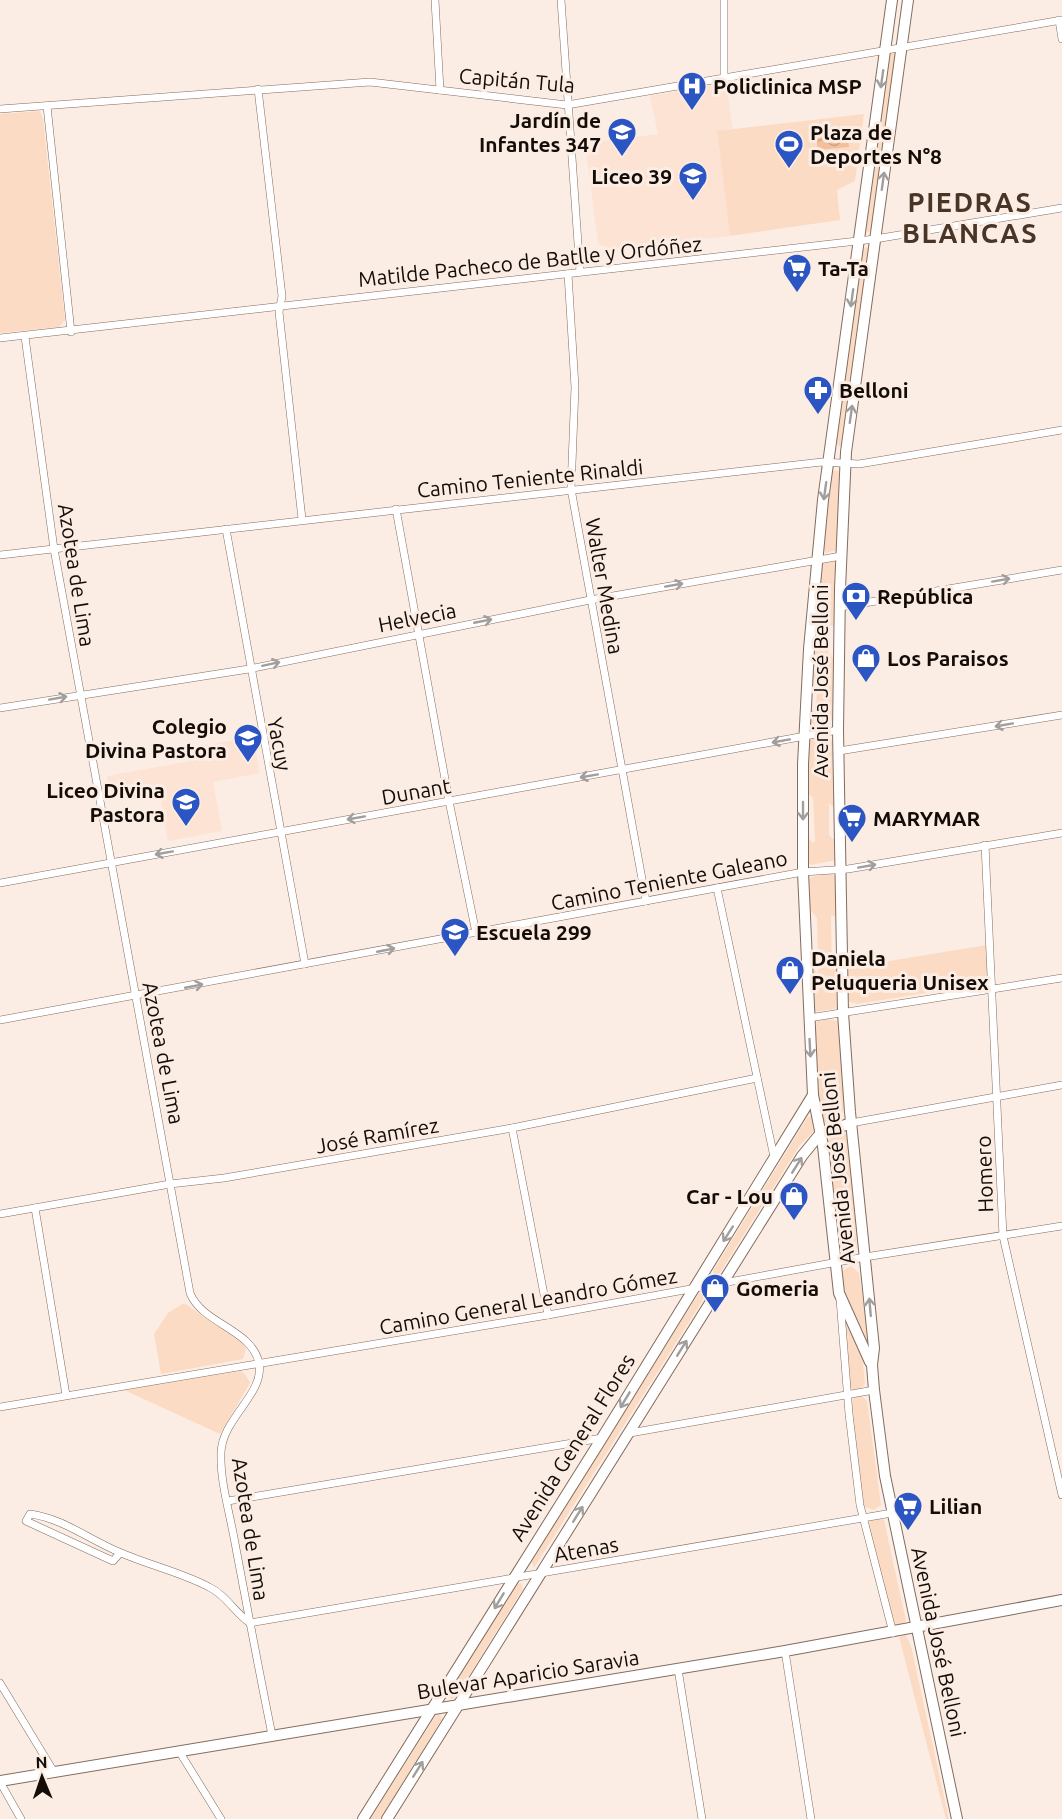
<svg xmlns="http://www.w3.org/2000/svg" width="1062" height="1819" viewBox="0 0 1062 1819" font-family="Ubuntu,sans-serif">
	<defs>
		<pattern id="water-waves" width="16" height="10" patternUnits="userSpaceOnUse" patternTransform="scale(1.5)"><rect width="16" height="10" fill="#f4bf9c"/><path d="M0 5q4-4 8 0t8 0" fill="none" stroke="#d0a385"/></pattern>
	</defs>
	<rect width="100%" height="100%" fill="#fcede4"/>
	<!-- built -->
	<g fill="#fde3d3">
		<polygon points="726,83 733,129 717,131 730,236 611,249 598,244 585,143 658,134 650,96"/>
		<polygon points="253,737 260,773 213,782 222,831 168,841 159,792 112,800 107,776 196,760 194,747"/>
	</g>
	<!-- green -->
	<g fill="#fcdbc5">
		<polygon points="890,51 897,52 872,231 866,233 864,231"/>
		<polygon points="40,111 43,119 65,320 59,327 0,333 0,114"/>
		<polygon points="864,114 855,181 837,190 840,220 730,236 717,131"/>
		<polygon points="866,247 869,249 842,446 839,446 836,443 861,252"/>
		<polygon points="832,470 843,472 837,550 826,553 823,549"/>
		<polygon points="824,560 837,562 836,628 828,624 828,652 834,659 834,717 826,728 809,729 809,707 816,712 817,683 810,676 815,611 820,616 826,590 819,582 821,565"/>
		<polygon points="826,736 834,742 836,809 829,803 829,835 837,842 836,860 811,865 808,861 807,837 813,843 815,841 813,798 807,793 808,744 812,738"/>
		<polygon points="828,872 837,877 838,918 831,915 832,968 839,972 839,1008 815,1012 812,968 818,973 817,918 810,910 809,878"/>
		<polygon points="987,945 987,975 981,984 857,1004 847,1001 846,968"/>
		<polygon points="828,1019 837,1021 840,1026 844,1107 842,1114 827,1123 822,1121 814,1064 817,1059 816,1039 813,1037 817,1021"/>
		<polygon points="811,1116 814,1131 800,1145 718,1276 714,1277 713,1271 807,1118"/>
		<polygon points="842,1132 848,1134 857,1246 854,1255 847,1257 840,1254 826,1141"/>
		<polygon points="851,1266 859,1273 871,1356 863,1330 846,1305 840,1272"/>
		<polygon points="699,1293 703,1294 703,1300 534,1568 531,1561"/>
		<polygon points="184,1303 243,1344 246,1349 243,1359 161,1374 154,1334 168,1313"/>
		<polygon points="844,1322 862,1352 865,1384 860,1390 849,1389"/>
		<polygon points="240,1371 245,1374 250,1383 220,1434 124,1390"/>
		<polygon points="862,1396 867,1401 881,1505 874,1510 865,1507 863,1502 851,1405 854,1397"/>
		<polygon points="879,1518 884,1520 906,1621 898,1626 892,1620 868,1526 870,1521"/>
		<polygon points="521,1583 523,1589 455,1698 451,1699 448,1694 516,1584"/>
		<polygon points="906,1635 911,1646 949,1819 946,1819 899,1637"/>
		<polygon points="437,1714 441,1715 442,1719 380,1819 370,1819"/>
	</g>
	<!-- water -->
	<polygon fill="url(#water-waves)" points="847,126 849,147 818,150 815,130"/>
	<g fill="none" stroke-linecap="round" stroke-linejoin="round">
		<!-- street casing -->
		<g stroke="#826c5e" stroke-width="8">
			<g id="street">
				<polyline points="435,0 440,90"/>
				<polyline points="561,0 580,272"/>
				<polyline points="1059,20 1062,39"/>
				<polyline points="724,77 724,0"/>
				<polyline points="258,89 282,296 279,312 302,519"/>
				<polyline points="47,106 71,332"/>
				<polyline points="0,109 370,82 567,105 1062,20"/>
				<polyline points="568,274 575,387 571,489 646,901"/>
				<path d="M25 337 54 549 190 1293C202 1324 252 1329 259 1363 265 1394 222 1418 221 1453 220 1482 230 1514 235 1543 247 1607 259 1671 272 1735"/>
				<polyline points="0,338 875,239 1062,208"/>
				<polyline points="396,509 449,801 476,933"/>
				<polyline points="226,529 305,964"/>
				<polyline points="0,555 822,462 859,464 1062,430"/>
				<polyline points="840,607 1062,570"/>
				<polyline points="0,708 249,669 590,600 841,556"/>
				<polyline points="839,751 1062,715"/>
				<polyline points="985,845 1003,1236 1062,1495"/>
				<polyline points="0,883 838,730"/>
				<polyline points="717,888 774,1157"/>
				<polyline points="809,1018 1062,978"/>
				<polyline points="0,1020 803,872 848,869 1062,833"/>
				<polyline points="851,1123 1062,1085"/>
				<polyline points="512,1128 548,1315"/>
				<polyline points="35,1208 66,1395"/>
				<polyline points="0,1214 170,1184 224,1178 512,1128 757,1078"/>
				<polyline points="840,1299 849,1414 860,1505 893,1633"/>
				<polyline points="0,1407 548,1315 865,1257 1062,1226"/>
				<polyline points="630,1433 874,1390"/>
				<polyline points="228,1501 602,1438"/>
				<path d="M120 1553 113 1561 26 1521 30 1514C62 1518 90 1540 119 1552 148 1565 181 1572 209 1587 226 1595 235 1613 250 1623L892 1513"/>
				<polyline points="785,1651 811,1819"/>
				<polyline points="678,1669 702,1819"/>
				<polyline points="0,1683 54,1772"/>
				<polyline points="179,1751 221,1819"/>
				<polyline points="0,1782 21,1819"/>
			</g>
		</g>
		<!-- secondary casing -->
		<g stroke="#826c5e" stroke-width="12">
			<g id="secondary">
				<polyline points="908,0 846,452 840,589 838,730 843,1013 850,1112 874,1348 872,1365 874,1390 885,1476 957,1819"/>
				<polyline points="870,1362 839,1293 823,1146 813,1095 803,872 803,764 809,649 823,500 892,0"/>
				<polyline points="0,1781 785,1651 1062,1600"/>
				<polyline points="363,1819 602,1438 813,1095"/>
				<polyline points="387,1819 802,1156 820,1134 851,1123"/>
			</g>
		</g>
		<!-- street -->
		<use href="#street" stroke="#fff" stroke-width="7"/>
		<!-- secondary -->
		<use href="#secondary" stroke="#fff" stroke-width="10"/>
	</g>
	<!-- one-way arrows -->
	<defs><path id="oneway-shaft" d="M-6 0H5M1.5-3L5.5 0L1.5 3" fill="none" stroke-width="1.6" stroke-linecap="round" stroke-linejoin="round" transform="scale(1.5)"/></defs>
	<g stroke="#a19e9c">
		<use href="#oneway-shaft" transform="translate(882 79) rotate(98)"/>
		<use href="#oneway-shaft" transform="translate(883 181) rotate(-82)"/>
		<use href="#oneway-shaft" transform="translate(852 298) rotate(98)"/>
		<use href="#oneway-shaft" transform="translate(851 414) rotate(-82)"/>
		<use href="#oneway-shaft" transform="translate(825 491) rotate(98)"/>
		<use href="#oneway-shaft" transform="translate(1001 580) rotate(-10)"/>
		<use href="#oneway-shaft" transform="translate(674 585) rotate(-10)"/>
		<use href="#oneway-shaft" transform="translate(483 621) rotate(-11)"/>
		<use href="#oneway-shaft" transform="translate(271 664) rotate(-12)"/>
		<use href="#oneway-shaft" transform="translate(58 698) rotate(-10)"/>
		<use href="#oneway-shaft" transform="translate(1004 725) rotate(170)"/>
		<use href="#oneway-shaft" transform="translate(781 741) rotate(170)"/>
		<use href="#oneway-shaft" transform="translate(589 776) rotate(170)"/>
		<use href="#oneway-shaft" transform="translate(803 811) rotate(90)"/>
		<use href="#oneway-shaft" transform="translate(356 818) rotate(170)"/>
		<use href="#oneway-shaft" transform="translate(164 853) rotate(170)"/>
		<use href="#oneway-shaft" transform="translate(867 866) rotate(-10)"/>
		<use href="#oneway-shaft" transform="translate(386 950) rotate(-11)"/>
		<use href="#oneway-shaft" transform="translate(194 986) rotate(-11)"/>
		<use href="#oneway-shaft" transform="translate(810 1048) rotate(87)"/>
		<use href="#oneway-shaft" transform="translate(797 1165) rotate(-58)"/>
		<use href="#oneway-shaft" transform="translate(728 1234) rotate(123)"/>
		<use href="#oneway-shaft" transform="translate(870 1307) rotate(-95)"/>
		<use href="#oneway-shaft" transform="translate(682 1348) rotate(-58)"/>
		<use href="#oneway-shaft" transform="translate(625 1400) rotate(121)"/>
		<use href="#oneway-shaft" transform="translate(578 1514) rotate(-58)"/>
		<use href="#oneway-shaft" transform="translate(499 1601) rotate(121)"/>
		<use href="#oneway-shaft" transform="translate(418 1769) rotate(-58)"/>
	</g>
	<!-- icons -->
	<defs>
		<g id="hospital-pin" transform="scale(1.5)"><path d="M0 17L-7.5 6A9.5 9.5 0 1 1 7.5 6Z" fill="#2c55c4" stroke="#fcede4"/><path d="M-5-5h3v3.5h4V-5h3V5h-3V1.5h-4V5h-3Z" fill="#fff"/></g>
		<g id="school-pin" transform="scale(1.5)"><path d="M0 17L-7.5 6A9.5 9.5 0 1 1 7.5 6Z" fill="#2c55c4" stroke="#fcede4"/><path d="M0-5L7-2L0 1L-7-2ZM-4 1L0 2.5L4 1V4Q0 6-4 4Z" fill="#fff"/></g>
		<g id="stadium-pin" transform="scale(1.5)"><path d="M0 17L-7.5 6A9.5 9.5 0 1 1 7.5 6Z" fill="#2c55c4" stroke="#fcede4"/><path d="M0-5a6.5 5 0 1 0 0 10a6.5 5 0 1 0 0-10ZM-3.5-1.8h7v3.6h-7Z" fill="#fff"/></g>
		<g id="supermarket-pin" transform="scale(1.5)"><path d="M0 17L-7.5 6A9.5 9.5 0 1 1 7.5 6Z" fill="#2c55c4" stroke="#fcede4"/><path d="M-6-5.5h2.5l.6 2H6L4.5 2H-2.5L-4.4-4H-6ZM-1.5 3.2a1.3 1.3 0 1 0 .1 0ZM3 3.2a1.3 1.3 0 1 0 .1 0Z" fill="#fff"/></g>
		<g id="pharmacy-pin" transform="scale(1.5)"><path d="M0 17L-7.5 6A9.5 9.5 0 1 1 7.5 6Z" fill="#2c55c4" stroke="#fcede4"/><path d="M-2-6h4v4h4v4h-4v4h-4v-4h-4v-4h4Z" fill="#fff"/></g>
		<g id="bank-pin" transform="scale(1.5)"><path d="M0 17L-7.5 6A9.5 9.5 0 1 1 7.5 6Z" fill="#2c55c4" stroke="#fcede4"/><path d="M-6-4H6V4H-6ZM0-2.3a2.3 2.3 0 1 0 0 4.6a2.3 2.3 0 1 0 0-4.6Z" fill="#fff"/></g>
		<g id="shop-pin" transform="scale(1.5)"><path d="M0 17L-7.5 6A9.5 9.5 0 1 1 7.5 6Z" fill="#2c55c4" stroke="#fcede4"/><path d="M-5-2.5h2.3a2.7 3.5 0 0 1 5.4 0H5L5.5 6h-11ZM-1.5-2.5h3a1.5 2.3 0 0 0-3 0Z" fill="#fff"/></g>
	</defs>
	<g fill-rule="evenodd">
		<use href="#hospital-pin" x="692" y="86"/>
		<use href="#school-pin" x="622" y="132"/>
		<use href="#stadium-pin" x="789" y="144"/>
		<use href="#school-pin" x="693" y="176"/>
		<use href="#supermarket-pin" x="797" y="268"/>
		<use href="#pharmacy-pin" x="818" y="390"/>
		<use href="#bank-pin" x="856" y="596"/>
		<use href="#shop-pin" x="866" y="658"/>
		<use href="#school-pin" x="248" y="738"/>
		<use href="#school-pin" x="186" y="802"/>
		<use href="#supermarket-pin" x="852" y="818"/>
		<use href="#school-pin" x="455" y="932"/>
		<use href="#shop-pin" x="790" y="970"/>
		<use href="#shop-pin" x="794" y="1196"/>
		<use href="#shop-pin" x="715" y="1288"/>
		<use href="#supermarket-pin" x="908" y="1506"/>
	</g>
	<g text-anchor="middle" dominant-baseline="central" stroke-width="6" stroke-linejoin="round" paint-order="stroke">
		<!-- street labels -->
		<g font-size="21" fill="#140c07" stroke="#fcede4">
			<text transform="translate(517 80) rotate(5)">Capitán Tula</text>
			<text transform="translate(530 261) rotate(-6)">Matilde Pacheco de Batlle y Ordóñez</text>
			<text transform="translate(530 478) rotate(-6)">Camino Teniente Rinaldi</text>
			<text transform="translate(77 575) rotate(81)">Azotea de Lima</text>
			<text transform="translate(605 586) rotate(80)">Walter Medina</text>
			<text transform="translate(417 617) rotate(-11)">Helvecia</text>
			<text transform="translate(820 681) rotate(-90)">Avenida José Belloni</text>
			<text transform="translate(280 744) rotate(79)">Yacuy</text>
			<text transform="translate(416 791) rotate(-10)">Dunant</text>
			<text transform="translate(669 880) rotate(-11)">Camino Teniente Galeano</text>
			<text transform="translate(164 1053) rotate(79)">Azotea de Lima</text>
			<text transform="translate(377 1135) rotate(-10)">José Ramírez</text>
			<text transform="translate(837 1168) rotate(-96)">Avenida José Belloni</text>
			<text transform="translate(984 1174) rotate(-92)">Homero</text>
			<text transform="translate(528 1301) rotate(-10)">Camino General Leandro Gómez</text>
			<text transform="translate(572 1447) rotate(-58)">Avenida General Flores</text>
			<text transform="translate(251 1529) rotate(81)">Azotea de Lima</text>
			<text transform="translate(586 1549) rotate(-10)">Atenas</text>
			<text transform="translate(939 1642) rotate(78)">Avenida José Belloni</text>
			<text transform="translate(528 1674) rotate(-9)">Bulevar Aparicio Saravia</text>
		</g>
		<!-- poi labels -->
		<g font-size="21" font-weight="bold" fill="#140c07" stroke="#fcede4" text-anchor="start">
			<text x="713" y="86">Policlinica MSP</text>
			<text x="601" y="120" text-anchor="end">Jardín de<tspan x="601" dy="24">Infantes 347</tspan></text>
			<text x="810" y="132">Plaza de<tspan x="810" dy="24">Deportes N°8</tspan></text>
			<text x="672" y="176" text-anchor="end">Liceo 39</text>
			<text x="818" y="268">Ta-Ta</text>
			<text x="839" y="390">Belloni</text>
			<text x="877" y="596">República</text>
			<text x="887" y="658">Los Paraisos</text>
			<text x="227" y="726" text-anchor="end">Colegio<tspan x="227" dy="24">Divina Pastora</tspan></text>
			<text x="165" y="790" text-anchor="end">Liceo Divina<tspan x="165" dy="24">Pastora</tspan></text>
			<text x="873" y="818">MARYMAR</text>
			<text x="476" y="932">Escuela 299</text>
			<text x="811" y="958">Daniela<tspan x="811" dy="24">Peluqueria Unisex</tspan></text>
			<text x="773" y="1196" text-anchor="end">Car - Lou</text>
			<text x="736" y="1288">Gomeria</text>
			<text x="929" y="1506">Lilian</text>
		</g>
		<!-- district labels -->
		<g font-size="27" font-weight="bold" letter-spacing="1.5" fill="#483528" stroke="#fcede4">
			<text x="970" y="202">PIEDRAS<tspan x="970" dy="31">BLANCAS</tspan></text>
		</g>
	</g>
	<!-- north arrow -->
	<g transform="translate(42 1777) rotate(358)" stroke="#fcede4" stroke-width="4.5" paint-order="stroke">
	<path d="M0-4.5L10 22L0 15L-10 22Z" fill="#140c07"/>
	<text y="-9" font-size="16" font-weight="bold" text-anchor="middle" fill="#140c07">N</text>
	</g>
</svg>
